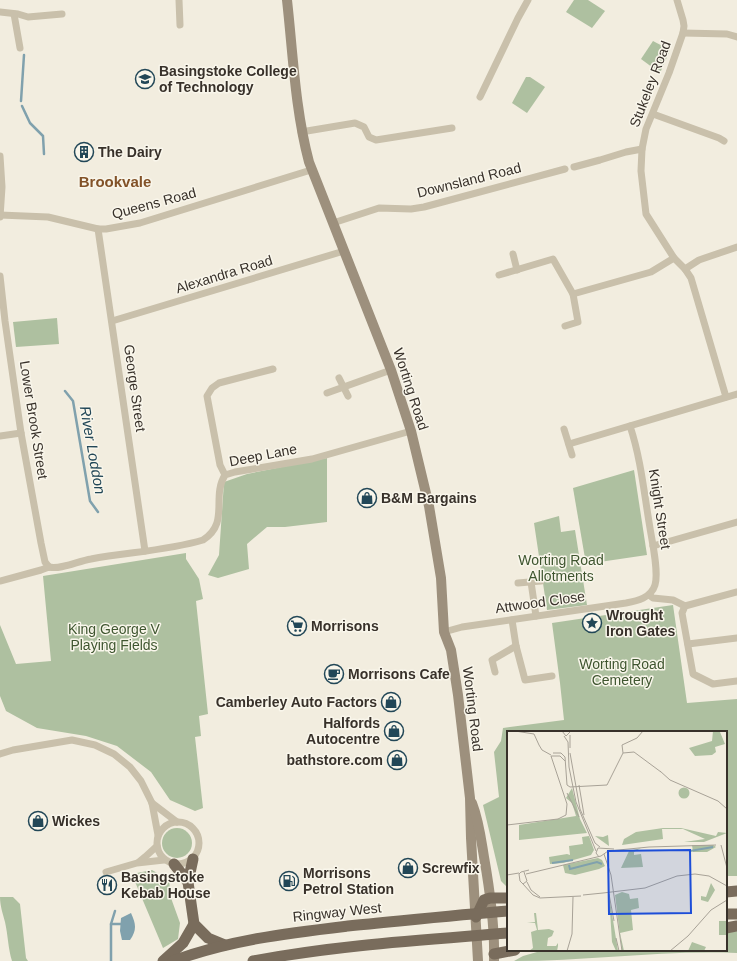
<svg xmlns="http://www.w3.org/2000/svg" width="737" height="961" viewBox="0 0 737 961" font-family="Helvetica,sans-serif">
	<rect width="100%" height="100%" fill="#f2eddf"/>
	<!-- green -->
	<g fill="#aec0a0">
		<polygon points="574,0 588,0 605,11 592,28 566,12"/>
		<polygon points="653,41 670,50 660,73 641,59"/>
		<polygon points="526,77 530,77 545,87 527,113 512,103"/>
		<polygon points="57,318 59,344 16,347 13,322"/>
		<polygon points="327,458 327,522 285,527 267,527 247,544 249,569 218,578 208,575 219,555 224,482 247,474"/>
		<polygon points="634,470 647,555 586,564 573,488"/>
		<polygon points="559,516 561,532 575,530 587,605 547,610 534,523"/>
		<polygon points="186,553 186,559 199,579 203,599 196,601 208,714 199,716 201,736 195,737 203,808 195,811 170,800 151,772 117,746 86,736 37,728 6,711 0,696 0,625 16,664 51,661 43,576"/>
		<polygon points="673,605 687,703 737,699 737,876 726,876 726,732 508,732 508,888 501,881 483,805 499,797 494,752 501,741 503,728 564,720 560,683 552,623"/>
		<circle cx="177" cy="843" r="15"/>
		<polygon points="152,870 169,880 171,898 180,923 178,939 163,948 133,877 137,873"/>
		<path d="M0 897H13L20 904 26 958 28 961H12C8 948 8 935 5 922 3 914 0 906 0 897Z"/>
		<path d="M737 931V953C663 950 589 961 514 961L523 956 544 950H726V933Z"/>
	</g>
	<!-- water -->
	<path fill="#80a1ad" d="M131 913C136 924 137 930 130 940H122L120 931 121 918Z"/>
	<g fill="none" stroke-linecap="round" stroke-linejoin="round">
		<!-- stream -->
		<g stroke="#80a1ad" stroke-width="2.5">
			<polyline points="21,101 24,55"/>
			<polyline points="22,106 30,123 43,136 44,154"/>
			<polyline points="65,391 73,401 90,501 98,512"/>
			<polyline points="111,924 121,924"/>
			<polyline points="111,961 111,924 115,911"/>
		</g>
		<!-- street -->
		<g stroke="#c9c0ab" stroke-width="7">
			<polyline points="179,0 180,25"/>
			<polyline points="677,0 683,20 684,26 683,33 669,73 646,129 642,149 641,171 646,214 674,258 685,269 691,278 726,397"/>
			<polyline points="0,12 18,14 28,17 62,14"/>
			<polyline points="14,14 20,48"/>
			<polyline points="683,33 727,34 737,37"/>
			<polyline points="480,97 518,18 528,0"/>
			<polyline points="653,114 719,138 724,141"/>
			<polyline points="301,132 355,123 364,127 369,137 376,140 452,128"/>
			<polyline points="0,156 2,187 0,217"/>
			<polyline points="574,167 600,160 626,152 642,149"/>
			<polyline points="0,215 48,217 98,229 106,229 140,223 311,170"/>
			<polyline points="333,223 379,208 411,209 424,207 565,169"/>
			<polyline points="98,229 145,551"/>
			<polyline points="513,254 517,270"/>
			<polyline points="685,269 699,260 737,247"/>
			<polyline points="499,275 553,259 573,294 651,272 674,258"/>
			<polyline points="0,276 5,321 21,433 41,543 45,562 49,567"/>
			<polyline points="112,321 344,251"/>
			<polyline points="565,326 578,322 573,294"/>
			<polyline points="339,378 348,396"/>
			<polyline points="327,393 391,370"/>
			<polyline points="564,429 572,455"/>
			<polyline points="0,436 21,433"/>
			<polyline points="569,444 737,394"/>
			<polyline points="225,475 220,465 207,396 212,388 219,383 273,369"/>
			<polyline points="653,546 737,522"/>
			<path d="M49 567C61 570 78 561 91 559 128 552 166 551 203 540 230 523 211 497 225 475L235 472 312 459 411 431"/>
			<polyline points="0,581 41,570 49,567"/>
			<polyline points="531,582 536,616"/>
			<polyline points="518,583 541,581"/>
			<polyline points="737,592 685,606 682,613 693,674 713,684 737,681"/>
			<polyline points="649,595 653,598 673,600 685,606"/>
			<polyline points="512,620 516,646 525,680 552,676"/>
			<path d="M444 632 462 627 626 603C637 601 651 598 655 585 659 572 652 541 650 528 644 493 641 459 630 426"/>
			<polyline points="688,644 737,638"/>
			<polyline points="495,672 492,660 516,646"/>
			<polyline points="0,754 13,750 72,740 95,745 114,754 130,767 141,781 152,803 158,835"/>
			<polyline points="152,803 177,822"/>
			<circle cx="178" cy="843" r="21"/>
			<polyline points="139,862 145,857 157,846"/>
			<polyline points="106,872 137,863 164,860"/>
		</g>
		<!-- secondary -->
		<g stroke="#9d907d" stroke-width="10">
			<path d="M287 0C293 54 295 109 309 162L391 370 411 431 429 506 441 578 444 632 451 650 458 695 470 798 471 838 478 961"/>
			<path d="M472 803C479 821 481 839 484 857 490 891 495 927 494 961"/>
		</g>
		<!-- primary -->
		<g stroke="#796c5c" stroke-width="11">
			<polyline points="193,859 188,882 194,924 208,938 225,945"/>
			<polyline points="174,864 188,882"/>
			<polyline points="726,892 737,891"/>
			<polyline points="726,914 737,914"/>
			<polyline points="476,917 484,900 490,898 508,898"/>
			<polyline points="726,928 737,926"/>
			<polyline points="494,954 515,950"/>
			<polyline points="163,961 183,943 194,924"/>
			<path d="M173 961C229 940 289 933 348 926 401 921 455 915 508 911"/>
			<path d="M253 961C337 945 423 940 508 933"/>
		</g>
	</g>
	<!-- icons -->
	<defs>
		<g id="university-ring" transform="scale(1)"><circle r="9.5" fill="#f9f6eb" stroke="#224757" stroke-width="1.5"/><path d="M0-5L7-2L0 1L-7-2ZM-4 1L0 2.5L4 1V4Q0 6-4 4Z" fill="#224757"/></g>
		<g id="building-ring" transform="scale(1)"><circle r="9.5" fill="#f9f6eb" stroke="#224757" stroke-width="1.5"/><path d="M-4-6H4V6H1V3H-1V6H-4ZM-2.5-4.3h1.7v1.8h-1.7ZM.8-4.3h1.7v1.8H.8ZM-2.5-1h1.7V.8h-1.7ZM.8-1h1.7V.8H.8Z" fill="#224757"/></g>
		<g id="shop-ring" transform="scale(1)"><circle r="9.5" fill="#f9f6eb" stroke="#224757" stroke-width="1.5"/><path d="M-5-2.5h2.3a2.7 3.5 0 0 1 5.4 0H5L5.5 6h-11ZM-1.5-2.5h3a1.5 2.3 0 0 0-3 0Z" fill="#224757"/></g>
		<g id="sight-ring" transform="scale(1)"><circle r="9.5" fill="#f9f6eb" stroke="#224757" stroke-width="1.5"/><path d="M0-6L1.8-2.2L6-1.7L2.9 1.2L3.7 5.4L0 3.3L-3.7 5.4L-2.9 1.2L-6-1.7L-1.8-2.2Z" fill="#224757"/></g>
		<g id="supermarket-ring" transform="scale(1)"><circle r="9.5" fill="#f9f6eb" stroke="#224757" stroke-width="1.5"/><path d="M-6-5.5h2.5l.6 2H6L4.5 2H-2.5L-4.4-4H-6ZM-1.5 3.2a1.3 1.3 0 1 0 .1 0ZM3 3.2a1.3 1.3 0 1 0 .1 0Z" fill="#224757"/></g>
		<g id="cafe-ring" transform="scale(1)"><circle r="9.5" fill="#f9f6eb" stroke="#224757" stroke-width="1.5"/><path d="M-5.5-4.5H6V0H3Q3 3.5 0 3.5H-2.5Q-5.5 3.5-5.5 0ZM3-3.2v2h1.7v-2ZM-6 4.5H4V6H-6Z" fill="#224757"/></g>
		<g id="fuel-ring" transform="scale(1)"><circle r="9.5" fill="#f9f6eb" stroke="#224757" stroke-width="1.5"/><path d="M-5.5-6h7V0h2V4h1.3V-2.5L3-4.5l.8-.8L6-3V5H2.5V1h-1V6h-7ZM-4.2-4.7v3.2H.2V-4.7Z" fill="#224757"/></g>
		<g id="restaurant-ring" transform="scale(1)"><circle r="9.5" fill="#f9f6eb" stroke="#224757" stroke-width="1.5"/><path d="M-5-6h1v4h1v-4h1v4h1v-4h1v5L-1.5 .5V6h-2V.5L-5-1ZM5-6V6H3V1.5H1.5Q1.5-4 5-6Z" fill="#224757"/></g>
	</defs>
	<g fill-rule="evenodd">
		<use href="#university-ring" x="145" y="79"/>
		<use href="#building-ring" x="84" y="152"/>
		<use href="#shop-ring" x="367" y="498"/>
		<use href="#sight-ring" x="592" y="623"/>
		<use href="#supermarket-ring" x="297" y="626"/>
		<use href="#cafe-ring" x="334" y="674"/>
		<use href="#shop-ring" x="391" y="702"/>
		<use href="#shop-ring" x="394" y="731"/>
		<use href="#shop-ring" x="397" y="760"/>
		<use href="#shop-ring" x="38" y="821"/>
		<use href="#shop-ring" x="408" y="868"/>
		<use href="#fuel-ring" x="289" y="881"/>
		<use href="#restaurant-ring" x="107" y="885"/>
	</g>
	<g text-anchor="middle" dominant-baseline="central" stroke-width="3" stroke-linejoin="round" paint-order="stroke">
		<!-- poi labels -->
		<g font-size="14" font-weight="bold" fill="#38312a" stroke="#f9f6eb" text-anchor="start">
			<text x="159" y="71">Basingstoke College<tspan x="159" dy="16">of Technology</tspan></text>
			<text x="98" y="152">The Dairy</text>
			<text x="381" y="498">B&amp;M Bargains</text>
			<text x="606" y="615">Wrought<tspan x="606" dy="16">Iron Gates</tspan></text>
			<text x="311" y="626">Morrisons</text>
			<text x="348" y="674">Morrisons Cafe</text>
			<text x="377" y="702" text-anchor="end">Camberley Auto Factors</text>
			<text x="380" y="723" text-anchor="end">Halfords<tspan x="380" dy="16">Autocentre</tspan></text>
			<text x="383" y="760" text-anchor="end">bathstore.com</text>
			<text x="52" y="821">Wickes</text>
			<text x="422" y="868">Screwfix</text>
			<text x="303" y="873">Morrisons<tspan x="303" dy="16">Petrol Station</tspan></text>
			<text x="121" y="877">Basingstoke<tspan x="121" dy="16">Kebab House</tspan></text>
		</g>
		<!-- street labels -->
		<g font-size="14" fill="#38312a" stroke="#f9f6eb">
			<text transform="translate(650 84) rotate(-69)">Stukeley Road</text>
			<text transform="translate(469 180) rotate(-14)">Downsland Road</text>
			<text transform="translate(154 203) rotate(-15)">Queens Road</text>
			<text transform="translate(224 274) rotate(-17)">Alexandra Road</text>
			<text transform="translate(135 388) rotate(82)">George Street</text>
			<text transform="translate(411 389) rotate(72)">Worting Road</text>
			<text transform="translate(34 420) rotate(81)">Lower Brook Street</text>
			<text transform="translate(263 455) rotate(-11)">Deep Lane</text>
			<text transform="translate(660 509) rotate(81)">Knight Street</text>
			<text transform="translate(540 602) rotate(-8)">Attwood Close</text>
			<text transform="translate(473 709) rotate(83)">Worting Road</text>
			<text transform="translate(337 912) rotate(-6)">Ringway West</text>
		</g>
		<!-- park labels -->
		<g font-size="14" fill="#3e552f" stroke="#f9f6eb">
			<text x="561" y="560">Worting Road<tspan x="561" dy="16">Allotments</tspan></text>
			<text x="114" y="629">King George V<tspan x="114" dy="16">Playing Fields</tspan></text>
			<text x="622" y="664">Worting Road<tspan x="622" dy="16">Cemetery</tspan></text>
		</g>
		<!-- neighbourhood labels -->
		<g font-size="15" font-weight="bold" fill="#825228" stroke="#f9f6eb">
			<text x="115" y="181">Brookvale</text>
		</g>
		<!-- water labels -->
		<g font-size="15" font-style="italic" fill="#224757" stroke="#f9f6eb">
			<text transform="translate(93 450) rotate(80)">River Loddon</text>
		</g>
	</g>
	<!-- overview -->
	<g transform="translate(507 731)">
		<rect width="220" height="220" fill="#f2eddf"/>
		<path d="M206 0H215L213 1 218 13 208 16 209 21 205 24 188 25 182 17 205 10ZM171.5 62a5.5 5.5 0 1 1 11 0a5.5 5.5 0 1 1-11 0ZM65 57 73 88 80 102 12 109V94L69 85 65 72 59 67ZM156 97H174L209 105 211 101 220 102 197 111H177L198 108 176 98H155L156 108 115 114 117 108 129 101ZM101 104 102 115 88 105 96 106ZM82 105 87 119 84 124 56 132 43 133 42 126 60 123 63 124 62 115 76 113 75 106ZM185 114H206L209 116 200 121H186ZM134 117 127 121V124L134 123 136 136 114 137 122 120ZM91 127 95 129 98 135 92 138 68 144 58 142 56 134ZM204 152 208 159 201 171 194 169V165L199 166ZM115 161 122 163 123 168 131 167 132 177 124 179 126 199 113 202 117 220H115L108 164ZM102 164 106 189 111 220H109L105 211ZM27 182H29L31 199 42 198 47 200 45 205 41 207 40 215H49L51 212V220V215L50 220H22L26 217 24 201 30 199 28 192H20L28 191ZM212 190H220V204H212ZM185 211 199 216 197 220H181Z" fill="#aec0a0"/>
		<path fill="none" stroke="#80a1ad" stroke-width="2" d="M183 120 206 116M45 132 66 129M62 134 63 138 90 131 95 133"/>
		<path fill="none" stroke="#a8a297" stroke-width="1" d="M8 0 27 3 32 14M55 0 59 5 64 0M57 5 61 11 62 36 69 71 89 120M32 14 35 19 44 24M63 17V4M46 22H54L58 26 60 54 63 56M63 22 73 78 88 112 93 116M116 22 127 21 154 41M44 25H53L58 30M153 40 163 49 211 70 220 78M72 54 77 84M63 56 100 54 116 22 115 14 130 7 136 0M60 62 72 86M0 94 51 88 59 84 60 73 44 25M214 114 220 137M97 123 104 144 115 220M92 126 89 122 91 117 107 118M17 141 20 150 16 153 13 150 12 143 14 141 22 139M19 143 94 125 101 120 142 116 209 114M0 144 12 142M20 151 24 159 33 166M16 153 26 164 33 167 74 165M96 162 138 157 170 145 188 143 202 145 220 155M102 163 107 190M76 164 96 162M109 207 112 220M60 220 65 203 66 166M163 220 181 205 204 179 220 169"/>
		<path fill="#1d4ed8" fill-opacity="0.15" stroke="#1d4ed8" stroke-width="2" d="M183 119 184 182 102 183 101 120Z"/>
		<rect width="220" height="220" fill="none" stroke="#38312a" stroke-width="2"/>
	</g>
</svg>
